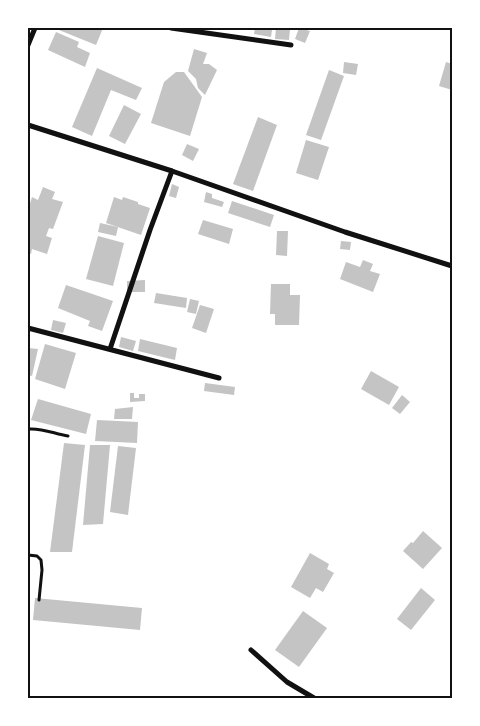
<svg xmlns="http://www.w3.org/2000/svg" width="480" height="726" viewBox="0 0 480 726" font-family="'Exo 2',sans-serif">
	<rect width="100%" height="100%" fill="#fff"/>
	<!-- building -->
	<g fill="#c4c4c4">
		<polygon points="54,28 103,28 96,45"/>
		<polygon points="255,28 272,30 271,37 254,34"/>
		<polygon points="276,28 290,29 289,40 275,39"/>
		<polygon points="299,28 310,31 305,43 295,39"/>
		<polygon points="56,32 79,42 77,47 90,53 85,67 48,50"/>
		<polygon points="194,49 207,53 203,64 209,64 217,70 205,95 198,88 196,79 188,71"/>
		<polygon points="344,62 358,64 356,75 343,73"/>
		<polygon points="446,62 452,64 452,90 439,86"/>
		<polygon points="97,68 142,88 136,100 111,90 92,136 72,127"/>
		<polygon points="329,70 344,76 321,140 306,135"/>
		<polygon points="176,72 184,72 202,97 190,136 151,123 164,82"/>
		<polygon points="124,105 141,114 125,144 109,136"/>
		<polygon points="258,117 277,125 253,191 233,184"/>
		<polygon points="306,140 329,147 318,180 296,173"/>
		<polygon points="187,144 199,149 193,161 182,155"/>
		<polygon points="172,184 179,187 176,198 169,196"/>
		<polygon points="43,187 55,192 52,199 63,202 53,229 49,228 46,236 52,238 47,254 32,249 31,254 28,253 28,210 32,197 38,200"/>
		<polygon points="206,192 212,194 212,198 224,202 222,207 204,202"/>
		<polygon points="114,197 122,200 123,197 138,202 138,204 150,208 141,235 106,223"/>
		<polygon points="232,201 274,215 270,227 228,213"/>
		<polygon points="203,220 233,229 229,244 198,234"/>
		<polygon points="100,223 118,227 116,236 98,232"/>
		<polygon points="277,231 288,231 287,256 276,255"/>
		<polygon points="98,236 124,243 113,286 86,279"/>
		<polygon points="341,241 351,242 350,250 340,249"/>
		<polygon points="363,260 373,264 370,271 380,274 373,292 340,279 346,262 360,267"/>
		<polygon points="145,280 145,292 127,292 127,281"/>
		<polygon points="271,284 290,284 290,295 300,295 299,325 275,325 275,314 270,314"/>
		<polygon points="66,285 113,301 102,331 88,326 90,321 58,308"/>
		<polygon points="156,293 187,298 186,308 154,303"/>
		<polygon points="190,299 199,301 196,314 187,312"/>
		<polygon points="200,305 214,309 206,333 192,328"/>
		<polygon points="53,320 66,323 63,333 51,330"/>
		<polygon points="121,337 136,341 133,351 119,347"/>
		<polygon points="140,339 177,348 175,360 138,351"/>
		<polygon points="45,344 76,353 65,389 35,379"/>
		<polygon points="28,348 38,349 32,376 28,375"/>
		<polygon points="371,371 399,387 389,405 361,389"/>
		<polygon points="205,383 235,387 234,395 204,391"/>
		<polygon points="130,393 134,393 134,398 139,398 139,394 145,394 145,401 130,402"/>
		<polygon points="402,395 410,402 400,414 392,408"/>
		<polygon points="38,399 91,414 86,434 31,420"/>
		<polygon points="133,407 132,419 114,419 115,409"/>
		<polygon points="97,420 138,422 137,443 95,441"/>
		<polygon points="64,443 85,445 72,552 50,552"/>
		<polygon points="90,445 110,445 103,524 83,525"/>
		<polygon points="118,446 136,448 128,515 110,512"/>
		<polygon points="423,531 442,548 423,569 403,551 411,542 413,543"/>
		<polygon points="310,553 329,564 327,569 334,573 323,592 316,588 310,598 291,587"/>
		<polygon points="421,588 435,600 411,630 397,619"/>
		<polygon points="35,598 142,608 140,630 33,620"/>
		<polygon points="303,611 327,628 299,667 275,650"/>
	</g>
	<g fill="none" stroke-linecap="round" stroke-linejoin="round">
		<!-- service -->
		<g stroke="#111" stroke-width="3">
			<path d="M28 431 29 429C43 428 55 434 68 436"/>
			<polyline points="28,555 37,556 41,560 42,570 39,600"/>
		</g>
		<!-- minor -->
		<g stroke="#111" stroke-width="5">
			<polyline points="171,28 291,45"/>
			<polyline points="28,45 35,28"/>
			<polyline points="28,125 172,171 345,232 452,266"/>
			<polyline points="28,328 219,378"/>
			<polyline points="110,349 150,230 172,171"/>
			<polyline points="251,650 287,682 314,698"/>
		</g>
	</g>
	<!-- border -->
	<rect width="480" height="726" fill="none" stroke="#ffffff" stroke-width="58"/>
	<rect x="29" y="29" width="422" height="668" fill="none" stroke="#111" stroke-width="2"/>
</svg>
